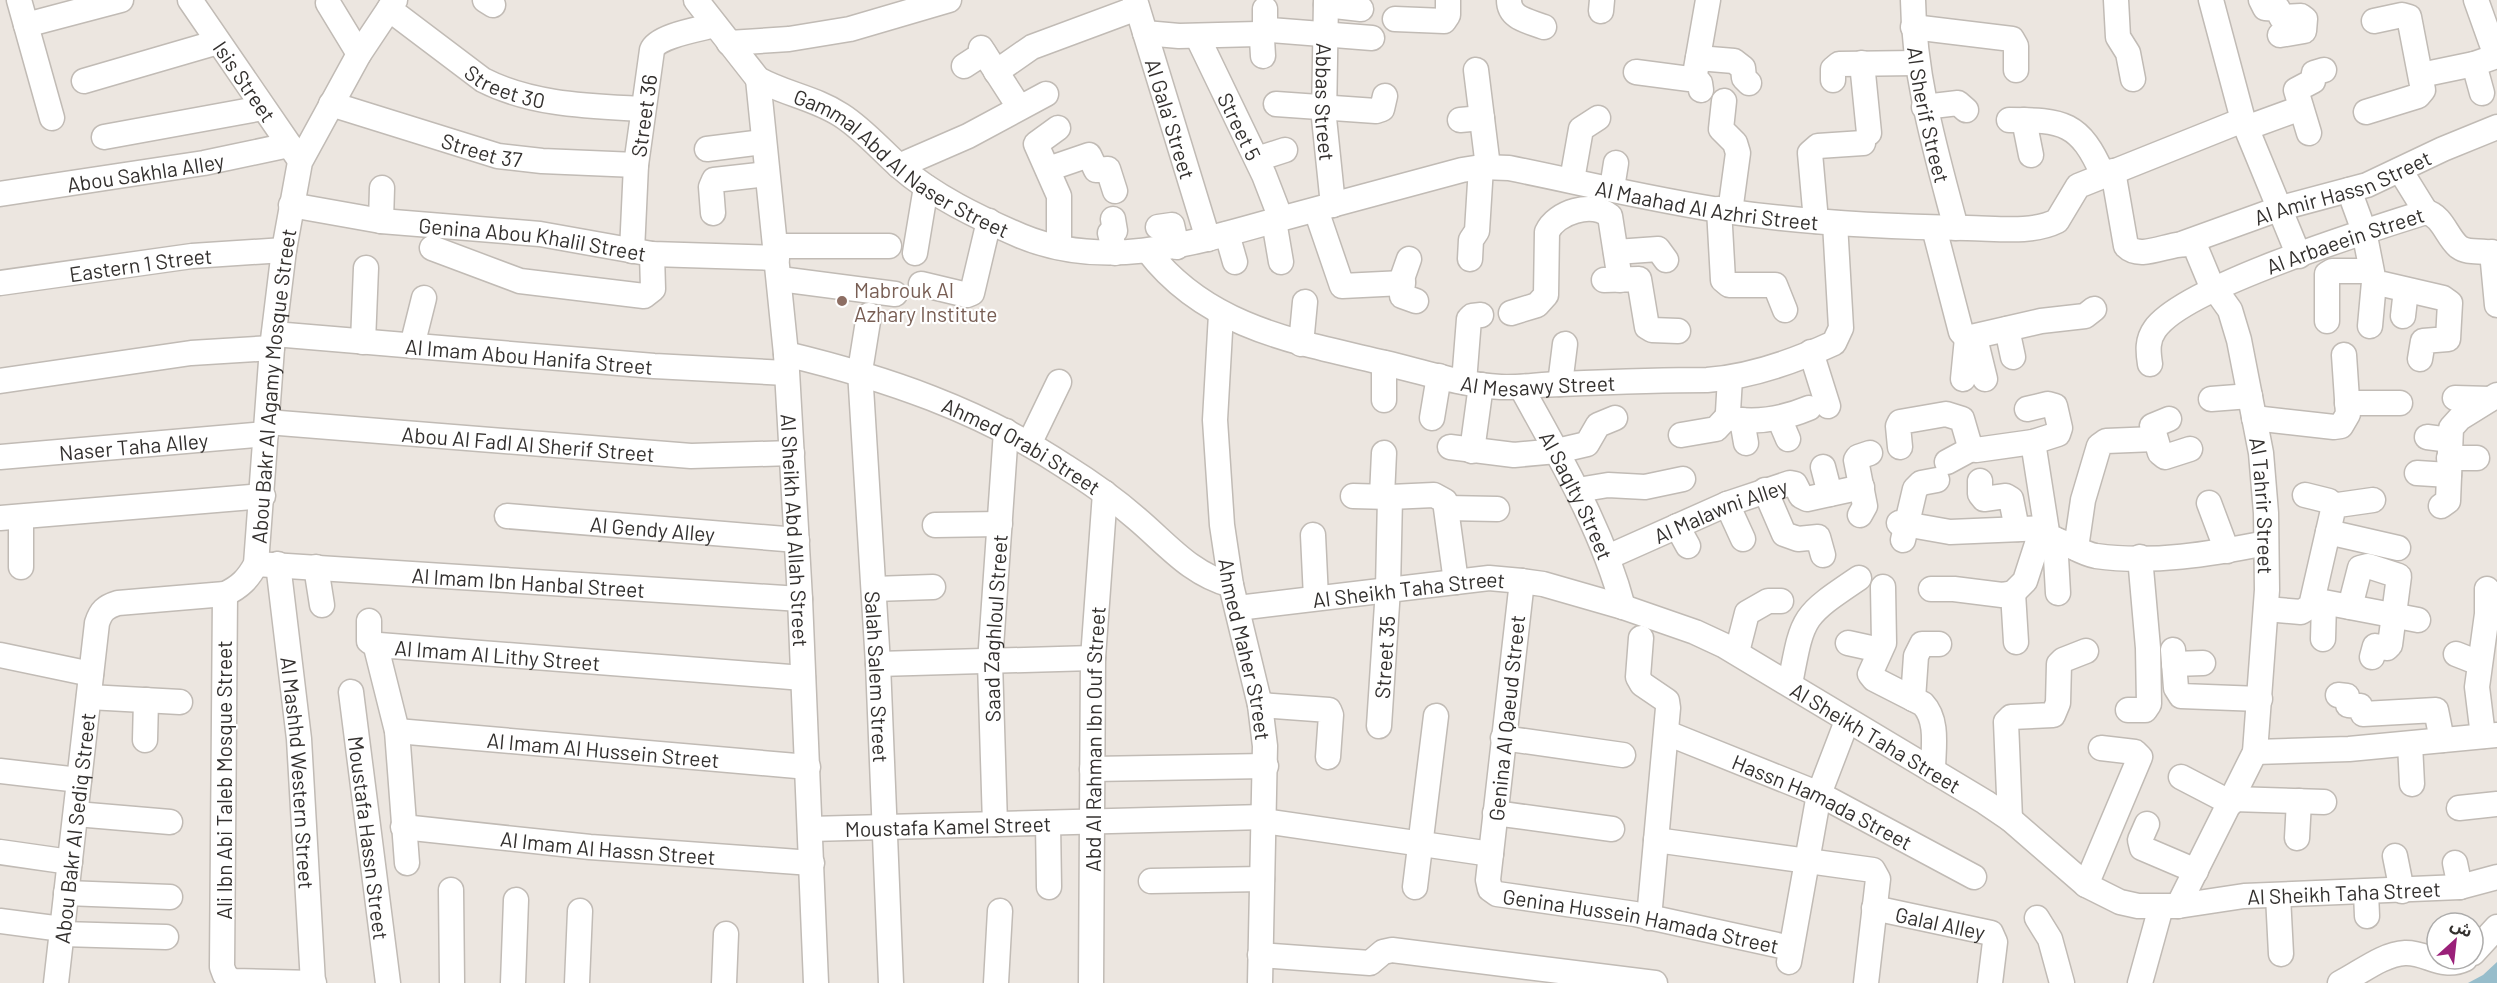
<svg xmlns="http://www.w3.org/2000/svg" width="2497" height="983" viewBox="0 0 2497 983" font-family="Barlow,'Noto Sans Arabic',sans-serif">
	<rect width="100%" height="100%" fill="#ece6e0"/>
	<!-- water -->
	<polygon fill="#97bdcb" points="2497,962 2497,983 2468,983 2483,975"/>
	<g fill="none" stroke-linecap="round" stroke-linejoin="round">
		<!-- minor casing -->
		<g stroke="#c1bbb5" stroke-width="27">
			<g id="minor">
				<polyline points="19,0 52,118"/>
				<path id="s1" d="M190 0 297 156"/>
				<polyline points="485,0 493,5"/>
				<path id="s2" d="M696 0 758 79C785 94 815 98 841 115 863 129 880 149 899 166 933 196 979 218 1021 236 1110 273 1203 240 1291 216 1348 201 1405 185 1462 170L1481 167 1509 168C1583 183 1657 201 1732 212 1810 223 1889 227 1967 228 1995 228 2031 234 2057 221L2078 186 2243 120"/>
				<path id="s3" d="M1135 0 1208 239"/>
				<path id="s4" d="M1326 0 1324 118 1333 205"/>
				<path d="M1509 0C1509 19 1529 21 1544 27"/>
				<path id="s5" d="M1913 0C1914 79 1936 152 1956 228"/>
				<polyline points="2116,0 2118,37 2128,53 2133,79"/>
				<polyline points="2211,0 2243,120 2299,256"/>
				<polyline points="2261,0 2265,8 2278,9 2281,17 2301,16 2305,19 2304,31 2280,35"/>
				<polyline points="2476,0 2496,56"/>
				<polyline points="328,3 359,54"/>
				<polyline points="1326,5 1361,9"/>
				<path id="s6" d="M389 9 483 80C532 105 589 106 642 109"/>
				<polyline points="1265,9 1265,25 1270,30 1372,38"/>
				<polyline points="1601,11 1602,0"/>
				<polyline points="1395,19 1444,21 1448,15 1448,0"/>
				<polyline points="26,25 121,0"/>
				<polyline points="1913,27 2012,39 2016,46 2016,70"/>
				<polyline points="1145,33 1179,36 1258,34 1262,39 1263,56"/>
				<path id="s7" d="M1197 36 1264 175 1281 219"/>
				<polyline points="729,43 789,39 850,29 949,0"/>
				<polyline points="981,48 1019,107"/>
				<polyline points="1698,58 1734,61 1743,68 1744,78 1749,83"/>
				<polyline points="1862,63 1869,133"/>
				<polyline points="2474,64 2482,93"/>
				<polyline points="964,66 984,53"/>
				<polyline points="1476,70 1488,167"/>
				<polyline points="996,72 1032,47 1137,8"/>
				<polyline points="1636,72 1697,80 1700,83 1701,90"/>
				<polyline points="2421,75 2474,64 2497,56"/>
				<path id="s8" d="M758 79 786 354 800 599 816 983"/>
				<polyline points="1694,80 1708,0"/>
				<polyline points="1833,80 1833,69 1839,64 1916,63"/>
				<polyline points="84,81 218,42"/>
				<polyline points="1724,101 1721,129 1735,143 1738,153 1730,212"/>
				<path id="s9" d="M331 104 498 156 542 161 636 165"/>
				<polyline points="1276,104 1376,111 1382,109 1385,96"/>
				<polyline points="1924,107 1958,103 1966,110"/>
				<polyline points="2366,112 2418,96 2423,90 2409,17 2402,15 2374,21"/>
				<polyline points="1460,120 1482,118"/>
				<path d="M2009 120C2063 120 2080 122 2103 175"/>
				<polyline points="2024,120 2031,155"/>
				<polyline points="1058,128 1036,144 1059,196 1059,247"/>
				<polyline points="2246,128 2301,108"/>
				<polyline points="2309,133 2296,90 2313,81 2314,73 2324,70"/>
				<polyline points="104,137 263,108"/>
				<polyline points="707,149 763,142"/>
				<polyline points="1257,159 1285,150"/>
				<polyline points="899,166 968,136 1046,94"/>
				<polyline points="1048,169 1089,155 1096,170 1108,169 1115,191"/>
				<polyline points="2400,170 2426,212"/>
				<path id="s10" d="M2113 171 2126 246C2143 263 2176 237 2195 246L2210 282 2230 310 2239 340 2261 453 2266 513 2267 590 2255 752 2178 906"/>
				<polyline points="1572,180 1581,129 1598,118"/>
				<polyline points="1612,188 1616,163"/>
				<polyline points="2349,190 2364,231 2374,282 2443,298 2450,303 2448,339 2423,341 2420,359"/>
				<path id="s11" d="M0 194 204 163 289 145"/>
				<path id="s12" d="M291 205 381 221 540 234 652 254 777 258"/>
				<polyline points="1719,209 1723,280 1729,285 1775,285 1785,310"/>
				<polyline points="1316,210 1342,286 1403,283"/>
				<polyline points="713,213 711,187 714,180 767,174"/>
				<polyline points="1113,219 1115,231 1110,233 1115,253"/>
				<polyline points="381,221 382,188"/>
				<polyline points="1274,221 1281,262"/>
				<polyline points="1816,221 1810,153 1818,146 1863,143"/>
				<polyline points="1158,227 1172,225 1177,247"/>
				<polyline points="1934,228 1961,332 1967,338 2041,321 2085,316 2094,309"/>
				<polyline points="1227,234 1235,262"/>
				<path id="s13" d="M2184 243 2281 208 2367 185 2443 149 2497 127"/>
				<polyline points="776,246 889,246"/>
				<polyline points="432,248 520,281 644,296 653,289 652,254"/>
				<path id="s14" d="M632 251 636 165 652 50C657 36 700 29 715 25"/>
				<path id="s15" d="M1148 251C1207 328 1297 342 1385 363 1423 372 1462 385 1501 387 1521 388 1541 384 1561 384 1609 382 1658 380 1707 380 1750 377 1795 361 1834 343L1841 328 1835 223"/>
				<polyline points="1616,252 1658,249 1666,260"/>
				<polyline points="2492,252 2497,305"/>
				<polyline points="915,253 926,187"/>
				<polyline points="1409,259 1403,276 1402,296 1416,301"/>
				<polyline points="1470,259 1471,240 1477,231 1481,167"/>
				<polyline points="780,279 895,294"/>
				<polyline points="1604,280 1639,279 1647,327 1652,330 1678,331"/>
				<path id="s16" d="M0 283 192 256 284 250"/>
				<polyline points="921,284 967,295 972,293 989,221"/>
				<path d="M1511 313 1537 305 1546 295 1547 232C1556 212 1592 201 1610 216L1620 280"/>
				<path id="s17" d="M1221 314 1215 420 1222 525 1231 585 1260 705 1265 746 1260 983"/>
				<path id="s18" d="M869 315 860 371 878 664 891 983"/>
				<polyline points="2403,316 2406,290"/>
				<polyline points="2327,321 2327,274 2332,271 2371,271"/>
				<polyline points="2370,326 2374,282"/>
				<polyline points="2007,329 2013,357"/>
				<path id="s19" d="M274 334 654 366 786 373"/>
				<polyline points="1975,338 1985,379"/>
				<polyline points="363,342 366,268"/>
				<polyline points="1301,344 1305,302"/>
				<polyline points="412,346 424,298"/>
				<polyline points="1811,352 1828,406"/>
				<path id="s20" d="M786 354C886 378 980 410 1066 467 1090 482 1114 499 1136 518 1167 544 1190 574 1231 585"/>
				<polyline points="1384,363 1384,400"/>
				<path id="s21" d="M2150 364C2148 351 2147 340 2155 329 2184 287 2372 229 2426 212 2443 216 2447 238 2459 247 2470 255 2485 248 2497 255"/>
				<path d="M1730 378 1728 412 1733 419C1759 423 1785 418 1809 408"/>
				<polyline points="1963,379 1967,338"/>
				<polyline points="0,381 191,353 272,348"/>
				<polyline points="1464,382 1469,319 1472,316 1481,315"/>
				<polyline points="1560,384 1565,344"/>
				<path id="s22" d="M1521 387C1560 458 1602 528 1623 607"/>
				<polyline points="2455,398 2490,399"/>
				<polyline points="2211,399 2250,396"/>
				<polyline points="2347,403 2400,403"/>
				<polyline points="1432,418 1439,376"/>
				<polyline points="1779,418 1788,439"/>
				<polyline points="2254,418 2334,427 2341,426 2348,414 2344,355"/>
				<polyline points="2169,419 2152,426 2160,453 2165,457 2190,449"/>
				<polyline points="1742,420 1746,443"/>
				<path id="s23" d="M267 422 691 456 792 453"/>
				<polyline points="1681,435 1716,429 1729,415"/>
				<polyline points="2427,437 2450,440"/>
				<polyline points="2033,442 2048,538"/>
				<polyline points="1029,444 1059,382"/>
				<polyline points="1450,447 1514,455 1557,451 1587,444 1598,425 1615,418"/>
				<polyline points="1900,447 1898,426 1900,422 1946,414 1962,419 1969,443 1976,450 2033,442 2058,434 2060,428 2055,406 2048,404 2027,409"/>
				<polyline points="1472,451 1481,385"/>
				<path id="s24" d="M0 457 266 434"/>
				<polyline points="2449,458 2477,458"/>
				<polyline points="1947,462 1973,448"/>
				<polyline points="1823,467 1830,494"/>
				<polyline points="2417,473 2449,475"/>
				<polyline points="1980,481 1980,494 1984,499 2006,496 2011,499 2017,529"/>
				<polyline points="1578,490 1608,485 1645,487 1683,479"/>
				<polyline points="1765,490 1784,534 1798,539 1818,537 1823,555"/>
				<polyline points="2305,495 2329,501 2335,507"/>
				<polyline points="1353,496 1390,497"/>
				<polyline points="1382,496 1384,453"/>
				<polyline points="2209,503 2227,551"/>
				<polyline points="1727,504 1743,539"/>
				<polyline points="2441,506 2448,501 2451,428 2460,418 2497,395"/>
				<polyline points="1447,508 1497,509"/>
				<polyline points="1860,515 1865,506 1856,460 1858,457 1870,453"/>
				<path id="s25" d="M507 516 797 540"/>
				<polyline points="21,517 21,567"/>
				<polyline points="0,518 263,496"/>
				<polyline points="1899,523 1950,532 2046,528"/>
				<polyline points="935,525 1000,524"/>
				<polyline points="1677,526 1688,546"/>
				<polyline points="2328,532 2398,548"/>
				<polyline points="1313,535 1316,598"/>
				<polyline points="2055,539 2058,593"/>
				<polyline points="1903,540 1915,489 1921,483 1937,480"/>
				<polyline points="2076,548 2083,500 2099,446 2106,441 2155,439"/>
				<path id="s26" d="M1608 557 1727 504 1790 483 1795 484 1801 496 1807 499 1862 487"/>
				<path id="s27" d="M256 564 800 599"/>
				<path id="s28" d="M278 564 299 739 313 983"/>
				<polyline points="316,567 322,605"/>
				<path id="s29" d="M1522 581 1488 880 1490 889 1497 894 1635 914 1791 948"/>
				<path d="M1883 587 1884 643 1870 674 1874 679 1923 704C1939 721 1933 749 1933 771"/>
				<polyline points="874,589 933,587"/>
				<path d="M1931 589H1954L2002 595 2013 593 2025 581 2037 544 2048 538C2065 540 2079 553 2096 556 2152 564 2211 554 2266 543"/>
				<polyline points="2013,593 2016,642"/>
				<polyline points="225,594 222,967 225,975 232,981 314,983"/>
				<polyline points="2313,600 2418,620"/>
				<polyline points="2350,607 2360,568 2368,566 2399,576 2390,645 2387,648 2375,646 2372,657"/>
				<path id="s30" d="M1238 608 1489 578 1522 581 1543 584 1623 607 1695 632 1723 645 1985 802 2010 819 2086 885 2120 902 2138 906H2178L2244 896 2460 887 2497 877"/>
				<polyline points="2266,609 2301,612 2311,606 2333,510 2338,505 2373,500"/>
				<polyline points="369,621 369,641 377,646"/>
				<polyline points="1641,638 1638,677 1642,684 1667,701 1668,708 1649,918"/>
				<polyline points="2323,639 2324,603"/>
				<polyline points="1848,643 1880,650"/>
				<polyline points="2173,650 2176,688 2181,696 2260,699"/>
				<polyline points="1737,652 1747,613 1768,601 1781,601"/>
				<polyline points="2456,654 2479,663"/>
				<polyline points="0,655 91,674"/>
				<polyline points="878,664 1093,658"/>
				<polyline points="2174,664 2203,663"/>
				<path d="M1790 684C1803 616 1801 617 1859 578"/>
				<path id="s31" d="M351 692 388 983"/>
				<polyline points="2338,695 2347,696 2348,705 2360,706 2363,714 2436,710 2442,740"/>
				<polyline points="89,697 180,702"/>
				<polyline points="1913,699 1916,656 1922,644 1939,644"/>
				<polyline points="1260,705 1329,710 1331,715 1328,757"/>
				<polyline points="2128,710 2145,710 2149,704 2148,648 2140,557"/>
				<path id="s32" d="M1379 726 1388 589 1390 497 1434 495 1445 501 1456 582"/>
				<path id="s33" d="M397 731 808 767"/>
				<path id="s34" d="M1667 733 1819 794 1974 877"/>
				<polyline points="2483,736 2477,687 2487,614 2487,589"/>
				<polyline points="1503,738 1623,755"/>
				<polyline points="145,740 146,700"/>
				<polyline points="2410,744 2412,784"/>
				<polyline points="2255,752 2349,749 2497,735"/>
				<polyline points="1092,769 1266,766"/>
				<polyline points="0,771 79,780"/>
				<polyline points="2181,777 2231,803"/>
				<polyline points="2233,799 2324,802"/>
				<polyline points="2459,808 2497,804"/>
				<polyline points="1495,813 1612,829"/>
				<polyline points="76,814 170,822"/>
				<polyline points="2010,819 2006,722 2011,717 2053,715 2058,703 2059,664 2063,660 2086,651"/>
				<polyline points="1264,821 1491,854"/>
				<polyline points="1048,823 1049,887"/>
				<path id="s35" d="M995 824 990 662 1006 431"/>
				<polyline points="2147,824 2140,840 2142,848 2196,871"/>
				<path id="s36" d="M403 827 590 847 812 863"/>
				<path id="s37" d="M810 829 1264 817"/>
				<polyline points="2297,838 2299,801"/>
				<polyline points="1656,840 1873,870 1878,879 1866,983"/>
				<polyline points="0,852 70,862"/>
				<polyline points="2395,856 2402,891"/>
				<path id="s38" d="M407 863 397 731 377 651 379 645 803 678"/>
				<polyline points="2455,863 2460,887"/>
				<polyline points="1151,881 1262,879"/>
				<polyline points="2086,885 2140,757 2135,752 2101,748"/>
				<polyline points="1415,887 1436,716"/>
				<polyline points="451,890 452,983"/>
				<polyline points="2366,892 2367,916"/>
				<polyline points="66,893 170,897"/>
				<polyline points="2278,896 2281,954"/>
				<path id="s39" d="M1874 908 1991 933 1995 942 1990 983"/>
				<polyline points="2037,918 2050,939 2062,983"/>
				<polyline points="0,921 62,929"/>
				<polyline points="62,934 166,937"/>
				<polyline points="2473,953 2497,927"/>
				<polyline points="1260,955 1370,963 1383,952 1392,950 1655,983"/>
				<polyline points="1789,962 1819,794 1847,721"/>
				<path id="s40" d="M56 983 97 623C101 611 105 607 118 603L225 594C240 587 248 579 256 564L272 348 284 250 300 162 359 54 395 0"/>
				<polyline points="513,983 516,900"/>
				<polyline points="577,983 580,911"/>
				<polyline points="724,983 726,934"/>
				<polyline points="996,983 1000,911"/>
				<path id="s41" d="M1091 983 1093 658 1105 493"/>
				<polyline points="2140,983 2161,907"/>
				<path d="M2340 983C2360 973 2383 954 2405 953 2427 952 2442 970 2465 959"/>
			</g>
		</g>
		<!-- minor -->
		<use href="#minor" stroke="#fff" stroke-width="24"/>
	</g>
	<!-- markers -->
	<circle fill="#8d6e63" stroke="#fff" stroke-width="2" cx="842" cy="301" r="6"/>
	<g text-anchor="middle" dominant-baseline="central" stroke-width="4.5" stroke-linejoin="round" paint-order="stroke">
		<!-- street labels -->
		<g font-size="21" fill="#33302e" stroke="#fff">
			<text stroke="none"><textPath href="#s1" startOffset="98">Isis Street</textPath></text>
			<text stroke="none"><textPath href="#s6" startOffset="141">Street 30</textPath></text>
			<text stroke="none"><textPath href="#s4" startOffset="102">Abbas Street</textPath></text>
			<text stroke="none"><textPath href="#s5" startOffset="116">Al Sherif Street</textPath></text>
			<text stroke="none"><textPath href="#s14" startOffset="136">Street 36</textPath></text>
			<text stroke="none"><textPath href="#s3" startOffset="124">Al Gala' Street</textPath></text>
			<text stroke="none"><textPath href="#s7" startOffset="100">Street 5</textPath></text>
			<text stroke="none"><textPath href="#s9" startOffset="158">Street 37</textPath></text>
			<text stroke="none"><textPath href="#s2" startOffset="268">Gammal Abd Al Naser Street</textPath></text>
			<text stroke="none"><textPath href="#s11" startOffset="147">Abou Sakhla Alley</textPath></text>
			<text stroke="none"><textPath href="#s13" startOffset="168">Al Amir Hassn Street</textPath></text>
			<text stroke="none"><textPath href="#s2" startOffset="1112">Al Maahad Al Azhri Street</textPath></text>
			<text stroke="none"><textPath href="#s12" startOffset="244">Genina Abou Khalil Street</textPath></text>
			<text stroke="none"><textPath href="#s21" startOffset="248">Al Arbaeein Street</textPath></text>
			<text stroke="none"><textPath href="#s16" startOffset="142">Eastern 1 Street</textPath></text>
			<text stroke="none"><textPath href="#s19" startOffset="256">Al Imam Abou Hanifa Street</textPath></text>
			<text stroke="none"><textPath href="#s15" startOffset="424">Al Mesawy Street</textPath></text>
			<text stroke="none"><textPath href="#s40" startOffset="723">Abou Bakr Al Agamy Mosque Street</textPath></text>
			<text stroke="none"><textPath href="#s23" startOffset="262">Abou Al Fadl Al Sherif Street</textPath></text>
			<text stroke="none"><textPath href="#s24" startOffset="134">Naser Taha Alley</textPath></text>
			<text stroke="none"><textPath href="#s20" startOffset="254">Ahmed Orabi Street</textPath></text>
			<text stroke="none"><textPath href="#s22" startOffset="122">Al Saqlty Street</textPath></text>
			<text stroke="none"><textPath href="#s10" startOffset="420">Al Tahrir Street</textPath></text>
			<text stroke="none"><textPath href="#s26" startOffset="122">Al Malawni Alley</textPath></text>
			<text stroke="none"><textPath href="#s25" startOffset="146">Al Gendy Alley</textPath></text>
			<text stroke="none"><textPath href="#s8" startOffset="453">Al Sheikh Abd Allah Street</textPath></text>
			<text stroke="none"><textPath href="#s27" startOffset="273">Al Imam Ibn Hanbal Street</textPath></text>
			<text stroke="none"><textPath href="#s30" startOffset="172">Al Sheikh Taha Street</textPath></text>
			<text stroke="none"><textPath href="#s35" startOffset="196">Saad Zaghloul Street</textPath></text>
			<text stroke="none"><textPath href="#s17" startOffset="338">Ahmed Maher Street</textPath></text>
			<text stroke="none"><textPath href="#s38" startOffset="340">Al Imam Al Lithy Street</textPath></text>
			<text stroke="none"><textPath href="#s32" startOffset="69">Street 35</textPath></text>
			<text stroke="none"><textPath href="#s18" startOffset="363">Salah Salem Street</textPath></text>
			<text transform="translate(1506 718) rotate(-84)">Genina Al Qaeud Street</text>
			<text stroke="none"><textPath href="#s30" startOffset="676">Al Sheikh Taha Street</textPath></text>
			<text stroke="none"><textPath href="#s41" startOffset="244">Abd Al Rahman Ibn Ouf Street</textPath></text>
			<text stroke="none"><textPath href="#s33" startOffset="207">Al Imam Al Hussein Street</textPath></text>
			<text stroke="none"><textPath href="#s28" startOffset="210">Al Mashhd Western Street</textPath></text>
			<text transform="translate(223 780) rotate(-90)">Ali Ibn Abi Taleb Mosque Street</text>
			<text stroke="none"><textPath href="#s34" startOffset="170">Hassn Hamada Street</textPath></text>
			<text stroke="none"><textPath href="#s37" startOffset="138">Moustafa Kamel Street</textPath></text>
			<text stroke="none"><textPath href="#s40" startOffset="156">Abou Bakr Al Sediq Street</textPath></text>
			<text stroke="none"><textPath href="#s31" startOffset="147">Moustafa Hassn Street</textPath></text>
			<text stroke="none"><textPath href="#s36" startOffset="206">Al Imam Al Hassn Street</textPath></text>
			<text stroke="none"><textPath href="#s30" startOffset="1197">Al Sheikh Taha Street</textPath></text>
			<text stroke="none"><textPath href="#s29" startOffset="465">Genina Hussein Hamada Street</textPath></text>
			<text stroke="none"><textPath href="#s39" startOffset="68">Galal Alley</textPath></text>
		</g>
		<!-- education labels -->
		<g font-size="21" fill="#785e54" stroke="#fff" text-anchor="start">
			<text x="854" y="289">Mabrouk Al<tspan x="854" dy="24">Azhary Institute</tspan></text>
		</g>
	</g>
	<!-- north arrow -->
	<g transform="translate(2455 941) rotate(27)"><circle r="28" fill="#ffffff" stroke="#adacab" stroke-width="1.5"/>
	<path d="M0-4.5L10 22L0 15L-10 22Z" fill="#9a2079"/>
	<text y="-9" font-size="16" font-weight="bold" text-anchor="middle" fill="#33302e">ش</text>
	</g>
</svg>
